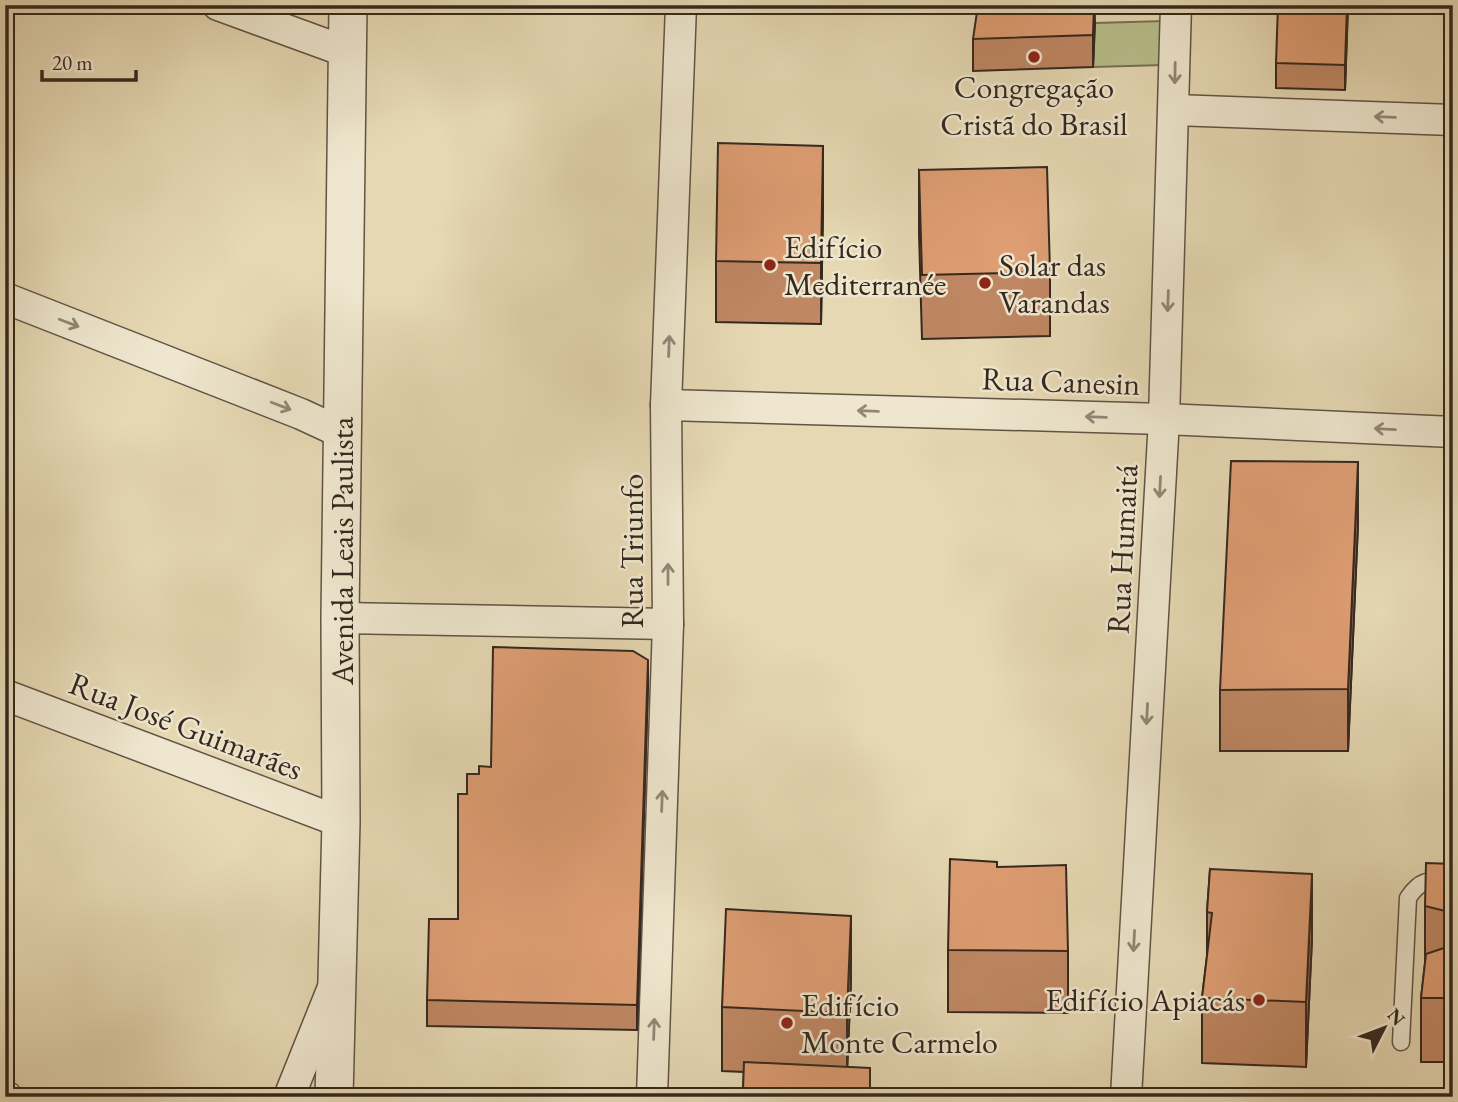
<svg xmlns="http://www.w3.org/2000/svg" width="1458" height="1102" viewBox="0 0 1458 1102" font-family="'EB Garamond',serif">
	<rect width="100%" height="100%" fill="#e5d8b3"/>
	<filter id="stains"><feTurbulence type="fractalNoise" baseFrequency=".00286" numOctaves="4"/><feColorMatrix values="0 0 0 0 .2 0 0 0 0 .09 0 0 0 0 .02 0 0 0 .5 -.17"/></filter>
	<radialGradient id="worn" r=".72"><stop offset=".6" stop-color="#630" stop-opacity="0"/><stop offset="1" stop-color="#630" stop-opacity=".3"/></radialGradient>
	<!-- green -->
	<polygon fill="#b7be8b" stroke="#767355" stroke-width="2" points="1165,21 1164,65 1093,67 1095,23"/>
	<g fill="none" stroke-linecap="round" stroke-linejoin="round">
		<!-- service casing -->
		<g stroke="#615444" stroke-width="19">
			<path id="service" d="M1401 1042 1408 898C1422 877 1430 881 1453 883"/>
		</g>
		<!-- minor casing -->
		<g stroke="#615444" stroke-width="33">
			<g id="minor">
				<polyline points="218,5 347,52"/>
				<polyline points="1174,110 1453,120"/>
				<polyline points="5,298 301,414 342,433"/>
				<polyline points="666,405 1164,419 1453,432"/>
				<polyline points="340,618 668,624"/>
				<polyline points="5,695 341,822"/>
				<polyline points="5,1096 7,1097"/>
				<polyline points="289,1097 332,990"/>
				<polyline points="652,1097 668,624 666,405 681,5"/>
				<polyline points="1126,1097 1164,419 1176,5"/>
			</g>
		</g>
		<!-- tertiary casing -->
		<g stroke="#615444" stroke-width="40">
			<polyline id="tertiary" points="334,1097 341,822 340,618 348,5"/>
		</g>
		<!-- service -->
		<use href="#service" stroke="#eee6ce" stroke-width="16"/>
		<!-- minor -->
		<use href="#minor" stroke="#eee6ce" stroke-width="30"/>
		<!-- tertiary -->
		<use href="#tertiary" stroke="#eee6ce" stroke-width="37"/>
	</g>
	<!-- wall -->
	<g fill="#bf8763" stroke="#35281f" stroke-width="2">
		<polygon points="1095,5 1093,67 973,71 973,39"/>
		<polygon points="1348,5 1345,90 1276,88 1276,63"/>
		<polygon points="919,170 1050,272 1050,336 922,339 919,234"/>
		<polygon points="823,207 821,324 716,322 716,261"/>
		<polygon points="1358,524 1348,751 1220,751 1220,690"/>
		<polygon points="648,685 637,1030 427,1026 427,1000 458,919 467,794 479,774 491,767"/>
		<polygon points="1453,864 1453,1062 1421,1062 1421,998 1425,963 1425,906"/>
		<polygon points="997,867 1068,951 1068,1013 948,1012 948,950"/>
		<polygon points="1210,869 1312,938 1306,1067 1202,1063 1202,998 1207,956 1207,912"/>
		<polygon points="851,980 847,1067 743,1089 744,1072 722,1071 722,1007"/>
	</g>
	<!-- shaded-wall -->
	<g fill="#9b6e50" stroke="#35281f" stroke-width="2">
		<polygon points="1094,5 1095,23 1093,67 1093,35"/>
		<polygon points="1347,5 1348,5 1345,90 1345,65"/>
		<polygon points="823,146 823,207 821,324 821,263"/>
		<polygon points="1358,462 1358,524 1348,751 1348,689"/>
		<polygon points="648,660 648,685 637,1030 637,1005"/>
		<polygon points="1312,874 1312,938 1306,1067 1306,1002"/>
		<polygon points="851,916 851,980 847,1077 847,1013"/>
	</g>
	<!-- building -->
	<g fill="#de9d73" stroke="#35281f" stroke-width="2">
		<polygon points="978,5 1094,5 1093,35 973,39"/>
		<polygon points="1278,5 1347,5 1345,65 1276,63"/>
		<polygon points="718,143 823,146 821,263 716,261"/>
		<polygon points="1047,167 1050,272 922,275 919,170"/>
		<polygon points="1231,461 1358,462 1348,689 1220,690"/>
		<polygon points="493,647 633,651 648,660 637,1005 427,1000 429,919 458,919 458,794 467,794 467,774 479,774 479,766 491,767"/>
		<polygon points="950,859 997,862 997,867 1066,865 1068,951 948,950"/>
		<polygon points="1426,863 1453,864 1453,913 1425,906"/>
		<polygon points="1210,869 1312,874 1306,1002 1202,998 1212,913 1207,912"/>
		<polygon points="726,909 851,916 847,1013 722,1007"/>
		<polygon points="1453,945 1453,998 1421,998 1426,954"/>
		<polygon points="744,1062 870,1068 870,1097 742,1097 743,1089"/>
		<polygon points="534,1093 582,1095 581,1097 534,1097"/>
	</g>
	<!-- one-way arrows -->
	<defs><path id="oneway-shaft" d="M-6 0H5M1.5-3L5.5 0L1.5 3" fill="none" stroke-width="1.6" stroke-linecap="round" stroke-linejoin="round" transform="scale(1.75)"/></defs>
	<g stroke="#928776">
		<use href="#oneway-shaft" transform="translate(1175 73) rotate(91)"/>
		<use href="#oneway-shaft" transform="translate(1385 117) rotate(-178)"/>
		<use href="#oneway-shaft" transform="translate(1168 301) rotate(92)"/>
		<use href="#oneway-shaft" transform="translate(69 323) rotate(21)"/>
		<use href="#oneway-shaft" transform="translate(669 346) rotate(-88)"/>
		<use href="#oneway-shaft" transform="translate(281 406) rotate(21)"/>
		<use href="#oneway-shaft" transform="translate(868 411) rotate(-178)"/>
		<use href="#oneway-shaft" transform="translate(1096 417) rotate(-178)"/>
		<use href="#oneway-shaft" transform="translate(1385 429) rotate(-177)"/>
		<use href="#oneway-shaft" transform="translate(1160 487) rotate(93)"/>
		<use href="#oneway-shaft" transform="translate(668 574) rotate(-90)"/>
		<use href="#oneway-shaft" transform="translate(1147 714) rotate(93)"/>
		<use href="#oneway-shaft" transform="translate(662 801) rotate(-88)"/>
		<use href="#oneway-shaft" transform="translate(1134 941) rotate(93)"/>
		<use href="#oneway-shaft" transform="translate(654 1029) rotate(-88)"/>
	</g>
	<!-- markers -->
	<g fill="#8f2418" stroke="#eee6ce" stroke-width="2.5">
		<circle cx="1034" cy="57" r="7"/>
		<circle cx="770" cy="265" r="7"/>
		<circle cx="985" cy="283" r="7"/>
		<circle cx="1259" cy="1000" r="7"/>
		<circle cx="787" cy="1023" r="7"/>
	</g>
	<g text-anchor="middle" dominant-baseline="central" stroke-width="5" stroke-linejoin="round" paint-order="stroke">
		<!-- poi labels -->
		<g font-size="32" fill="#35281f" stroke="#eee6ce" text-anchor="start">
			<text x="1034" y="87" text-anchor="middle">Congregação<tspan x="1034" dy="37">Cristã do Brasil</tspan></text>
			<text x="784" y="247">Edifício<tspan x="784" dy="37">Mediterranée</tspan></text>
			<text x="999" y="265">Solar das<tspan x="999" dy="37">Varandas</tspan></text>
			<text x="1245" y="1000" text-anchor="end">Edifício Apiacás</text>
			<text x="801" y="1005">Edifício<tspan x="801" dy="37">Monte Carmelo</tspan></text>
		</g>
		<!-- street labels -->
		<g font-size="32" fill="#35281f" stroke="#eee6ce">
			<text transform="translate(1061 381) rotate(2)">Rua Canesin</text>
			<text transform="translate(1122 549) rotate(-87)">Rua Humaitá</text>
			<text transform="translate(342 551) rotate(-90)">Avenida Leais Paulista</text>
			<text transform="translate(632 551) rotate(-90)">Rua Triunfo</text>
			<text transform="translate(186 726) rotate(21)">Rua José Guimarães</text>
		</g>
	</g>
	<!-- margin -->
	<rect width="1458" height="1102" fill="none" stroke="#e5d8b3" stroke-width="28"/>
	<rect x="7" y="7" width="1444" height="1088" fill="none" stroke="#35281f" stroke-width="3.5"/>
	<rect x="14" y="14" width="1430" height="1074" fill="none" stroke="#35281f" stroke-width="2"/>
	<!-- north arrow -->
	<g transform="translate(1384 1028) rotate(48)" stroke="#eee6ce" stroke-width="5" paint-order="stroke">
	<path d="M0-5L12 26L0 18L-12 26Z" fill="#35281f"/>
	<text y="-10" font-size="19" font-weight="bold" text-anchor="middle" fill="#35281f">N</text>
	</g>
	<!-- scale -->
	<path d="M42 70v10h94v-10" fill="none" stroke="#35281f" stroke-width="3.5"/>
	<text x="52" y="70" font-size="21" fill="#35281f" stroke="#eee6ce" stroke-width="5" paint-order="stroke">20 m</text>
	<rect width="100%" height="100%" filter="url(#stains)"/>
	<rect width="100%" height="100%" fill="url(#worn)"/>
</svg>
